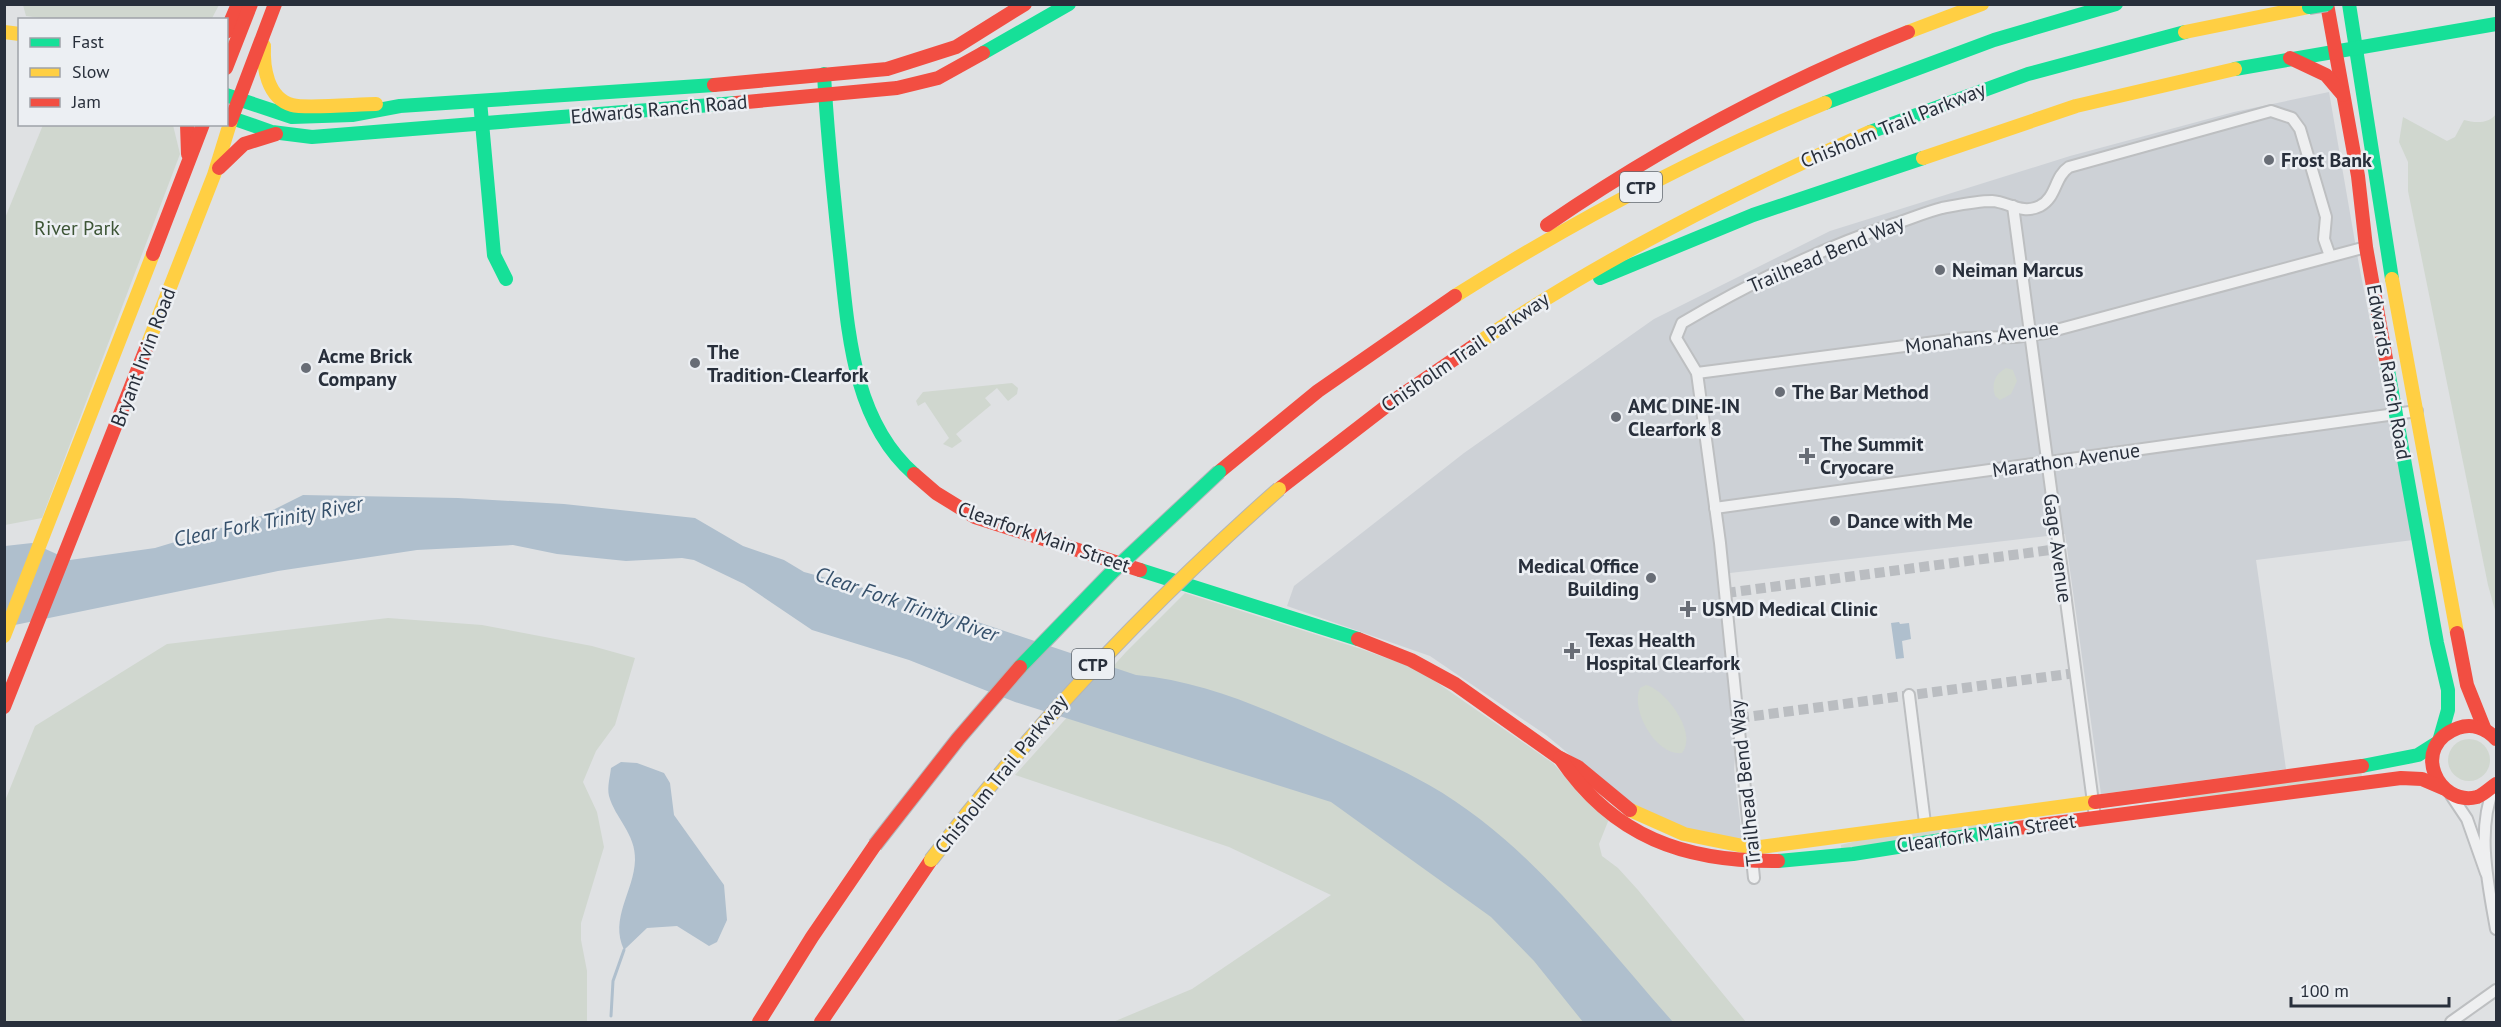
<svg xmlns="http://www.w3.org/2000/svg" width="2501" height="1027" viewBox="0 0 2501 1027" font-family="'PT Sans',sans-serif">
	<rect width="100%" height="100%" fill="#dfe1e3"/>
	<!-- built -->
	<polygon fill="#cdd1d6" points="2329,92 2359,265 2413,540 2256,560 2286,769 2101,794 2065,534 1730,573 1717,568 1736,747 1734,769 1742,837 1738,841 1716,841 1640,813 1546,735 1430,656 1287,606 1294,586 1464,453 1654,319 1830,231 2070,156 2234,112"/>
	<!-- green -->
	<g fill="#d0d7cf">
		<polygon points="23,5 23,4 219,5 211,20 47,19 26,16"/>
		<path d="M2496 114V614L2488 585 2408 191V162L2399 142 2403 117 2447 141 2455 137 2464 120C2475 123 2489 124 2496 114Z"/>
		<polygon points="43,125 173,125 180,154 42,518 5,525 5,218"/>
		<path d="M2006 368 2013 370 2017 381 2011 394 2000 400 1995 396C1991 384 1995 374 2006 368Z"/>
		<polygon points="1012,383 1018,388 1017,394 1008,401 997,388 985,398 991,405 956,434 962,441 952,448 943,444 949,438 925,402 918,406 916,401 923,392"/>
		<polygon points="1185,593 1361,649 1406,665 1429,677 1554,764 1580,795 1609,819 1599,844 1602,856 1618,868 1638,890 1746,1022 1113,1022 1192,989 1331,895 1229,847 1015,775 1126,652"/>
		<polygon points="388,618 482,625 592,646 635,658 615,725 596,751 583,782 597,812 604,847 581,923 581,940 587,971 587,1022 5,1022 5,801 35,726 167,644"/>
		<path d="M1646 685C1666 690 1698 733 1682 753 1656 756 1630 710 1640 688Z"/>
		<circle cx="2469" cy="760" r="21"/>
		<polygon points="2361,769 2362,777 2180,803 2180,799 2214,789"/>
		<polygon points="2008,820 1972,830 1841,849 1841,845 1891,832"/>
	</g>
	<!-- water -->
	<g fill="#afbfcd">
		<path d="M303 495 458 498 564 504 695 518 743 546 784 560 804 572 930 606 1136 675C1194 680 1249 702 1301 725 1344 744 1388 762 1429 785 1529 842 1598 938 1673 1022H1583L1534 961 1491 917 1331 802 1015 702 909 660 812 630 744 584 694 560 682 558 626 561 557 554 513 545 417 550 278 571 5 627V546L32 543 70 560 155 548 261 516Z"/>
		<polygon points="1899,622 1900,624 1909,623 1911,639 1902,641 1904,658 1896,659 1891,623"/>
		<path d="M621 762 637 763 664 773 670 783 674 815 724 885 727 920 717 942 709 946 677 926 647 928 624 950C609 918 634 892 635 860 636 834 615 818 609 796 607 787 610 777 611 768Z"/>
	</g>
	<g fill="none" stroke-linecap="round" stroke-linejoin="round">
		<!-- stream -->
		<polyline stroke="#afbfcd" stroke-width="3" points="611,1016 613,981 624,950"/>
		<!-- street-tunnel -->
		<g stroke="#babdc1" stroke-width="10" stroke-dasharray="10 5" stroke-linecap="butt">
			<polyline points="1726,593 2058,549"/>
			<polyline points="1739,718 2076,673"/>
		</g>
		<!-- street casing -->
		<g stroke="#bdbfc1" stroke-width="14">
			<g id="street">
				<polyline points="2013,206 2095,817"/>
				<polyline points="1697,373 1966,338 2016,337 2045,333 2366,247"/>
				<polyline points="1715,508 2417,411"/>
				<polyline points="1909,695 1925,823"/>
				<path d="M2494 787C2476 830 2488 884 2496 929"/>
				<polyline points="2451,795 2467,819 2486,873"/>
				<path d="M1754 878 1720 543 1697 373 1676 338 1682 323C1750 283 1819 249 1894 224 1910 219 1926 212 1942 208 1958 205 1976 201 1992 201 2009 202 2022 215 2040 206 2057 197 2054 177 2069 167L2271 111 2292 118 2300 129 2326 217 2324 239 2330 256"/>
				<polyline points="2451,1022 2496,990"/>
			</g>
		</g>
		<!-- street -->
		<use href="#street" stroke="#eeeff0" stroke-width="10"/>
		<!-- fast -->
		<g stroke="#16e098" stroke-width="14">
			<polyline points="2349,4 2392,279"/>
			<polyline points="983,53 1069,4"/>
			<polyline points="2235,69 2496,24"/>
			<path d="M824 74C827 132 833 189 839 246 848 324 850 418 914 474"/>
			<polyline points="226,95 292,117 352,115 400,106 714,85"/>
			<polyline points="480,101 494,255 506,279"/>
			<polyline points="1825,103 1994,40 2116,4"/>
			<polyline points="226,116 272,132 312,137 736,103"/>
			<polyline points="1870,132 2028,74 2185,32"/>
			<polyline points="1600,278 1753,215 1923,158"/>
			<polyline points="2386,359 2437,643 2448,690 2448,710 2440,738"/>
			<polyline points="1140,570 1358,639"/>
			<polyline points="2362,766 2418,755 2437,743"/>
			<polyline points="1778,861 1853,854 2018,828"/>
		</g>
		<!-- slow -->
		<g stroke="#ffcf43" stroke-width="14">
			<polyline points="4,32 20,34"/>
			<polyline points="1908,32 1982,4"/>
			<polyline points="2185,32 2309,7"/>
			<path d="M264 46C263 67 267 98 292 105 306 109 359 104 376 104"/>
			<polyline points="1923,158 2076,106 2235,69"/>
			<polyline points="2392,279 2457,633"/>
			<path d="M1455 296C1574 221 1696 156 1825 103"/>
			<path d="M1475 345C1599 260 1733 193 1870 132"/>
			<polyline points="147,346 214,175 231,120"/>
			<polyline points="4,636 153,254"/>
			<polyline points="1630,810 1684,834 1753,848 2095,802"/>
		</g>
		<!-- jam -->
		<g stroke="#f24e42" stroke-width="14">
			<polyline points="2327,4 2358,176 2366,247 2386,359"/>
			<polyline points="226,32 238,4"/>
			<polyline points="2290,58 2326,75 2343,95"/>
			<polyline points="226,68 251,4"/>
			<polyline points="714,85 887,69 956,47 1025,4"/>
			<polyline points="736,103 897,88 938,78 983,53"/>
			<polyline points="231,120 275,4"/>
			<polyline points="187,124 188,154"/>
			<polyline points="219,168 244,144 276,134"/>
			<path d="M1547 225C1661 147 1780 83 1908 32"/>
			<polyline points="153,254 203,124"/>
			<polyline points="1219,472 1318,391 1455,296"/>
			<polyline points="914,474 936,493 975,517 1140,570"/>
			<polyline points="1279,489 1393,401 1475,345"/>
			<polyline points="2457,633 2467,685 2485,730"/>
			<polyline points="1358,639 1411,660 1455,684 1558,757 1578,767 1630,810"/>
			<polyline points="4,707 147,346"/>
			<path d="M2496 739C2486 728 2472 723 2458 728 2409 746 2438 807 2477 797 2483 795 2490 788 2496 784"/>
			<path d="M1560 758C1613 837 1685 862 1778 861"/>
			<polyline points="2095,802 2362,766"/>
			<polyline points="2018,828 2401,778 2422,779 2443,788"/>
			<polyline points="759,1022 812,937 875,845"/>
			<polyline points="821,1022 931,860"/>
		</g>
		<!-- fast-bridge casing -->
		<g stroke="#b2b4b8" stroke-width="16" stroke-linecap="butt">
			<g id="fast-bridge">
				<polyline points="2309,7 2327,4"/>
				<polyline points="1020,667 1112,572 1219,472"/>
			</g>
		</g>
		<!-- slow-bridge casing -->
		<g stroke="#b2b4b8" stroke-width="16" stroke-linecap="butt">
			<path id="slow-bridge" d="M931 860C1035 724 1151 602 1279 489"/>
		</g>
		<!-- jam-bridge casing -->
		<g stroke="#b2b4b8" stroke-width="16" stroke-linecap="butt">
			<polyline id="jam-bridge" points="875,845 958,739 1020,667"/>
		</g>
		<!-- fast-bridge -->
		<use href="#fast-bridge" stroke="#16e098" stroke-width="14"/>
		<!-- slow-bridge -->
		<use href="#slow-bridge" stroke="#ffcf43" stroke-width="14"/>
		<!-- jam-bridge -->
		<use href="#jam-bridge" stroke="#f24e42" stroke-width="14"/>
	</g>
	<!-- markers -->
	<g fill="#686d76" stroke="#eceff3" stroke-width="2">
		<circle cx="2269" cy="160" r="6"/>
		<circle cx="1940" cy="270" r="6"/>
		<circle cx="695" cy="363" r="6"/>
		<circle cx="306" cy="368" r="6"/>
		<circle cx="1780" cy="392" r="6"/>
		<circle cx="1616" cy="417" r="6"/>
		<path d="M1804 447h6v6h6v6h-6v6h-6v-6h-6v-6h6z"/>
		<circle cx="1835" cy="521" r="6"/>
		<circle cx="1651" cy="578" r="6"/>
		<path d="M1685 600h6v6h6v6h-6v6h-6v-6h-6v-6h6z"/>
		<path d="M1569 642h6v6h6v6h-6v6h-6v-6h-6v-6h6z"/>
	</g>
	<g text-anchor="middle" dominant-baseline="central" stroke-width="5" stroke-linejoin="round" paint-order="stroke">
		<!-- shield labels -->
		<g fill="#eceff3" stroke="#636972" stroke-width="1.5">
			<rect x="1620" y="172" width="42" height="30" rx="4.5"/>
			<rect x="1072" y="649" width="42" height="30" rx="4.5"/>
		</g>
		<g font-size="18" font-weight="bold" fill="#282f3b">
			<text x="1641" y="187">CTP</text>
			<text x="1093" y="664">CTP</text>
		</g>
		<!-- street labels -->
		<g font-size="20" fill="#282f3b" stroke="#eceff3">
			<text transform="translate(659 109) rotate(-5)">Edwards Ranch Road</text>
			<text transform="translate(1893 125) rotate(-22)">Chisholm Trail Parkway</text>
			<text transform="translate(1826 254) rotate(-23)">Trailhead Bend Way</text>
			<text transform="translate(1982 337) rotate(-7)">Monahans Avenue</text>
			<text transform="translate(1465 352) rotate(-34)">Chisholm Trail Parkway</text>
			<text transform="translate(143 357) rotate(-69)">Bryant Irvin Road</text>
			<text transform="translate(2389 372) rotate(80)">Edwards Ranch Road</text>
			<text transform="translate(2066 460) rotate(-8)">Marathon Avenue</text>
			<text transform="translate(1044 537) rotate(19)">Clearfork Main Street</text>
			<text transform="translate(2058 548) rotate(82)">Gage Avenue</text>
			<text transform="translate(1001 774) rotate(-51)">Chisholm Trail Parkway</text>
			<text transform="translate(1745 783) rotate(-96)">Trailhead Bend Way</text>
			<text transform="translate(1986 833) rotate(-8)">Clearfork Main Street</text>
		</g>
		<!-- poi labels -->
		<g font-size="20" font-weight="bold" fill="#282f3b" stroke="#eceff3" text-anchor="start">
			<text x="2281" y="160">Frost Bank</text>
			<text x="1952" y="270">Neiman Marcus</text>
			<text x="707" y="352">The<tspan x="707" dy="23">Tradition-Clearfork</tspan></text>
			<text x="318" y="356">Acme Brick<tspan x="318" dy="23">Company</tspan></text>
			<text x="1792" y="392">The Bar Method</text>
			<text x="1628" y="406">AMC DINE-IN<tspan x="1628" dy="23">Clearfork 8</tspan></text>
			<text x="1820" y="444">The Summit<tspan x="1820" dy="23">Cryocare</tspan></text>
			<text x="1847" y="521">Dance with Me</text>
			<text x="1639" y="566" text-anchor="end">Medical Office<tspan x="1639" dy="23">Building</tspan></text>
			<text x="1702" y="609">USMD Medical Clinic</text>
			<text x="1586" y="640">Texas Health<tspan x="1586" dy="23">Hospital Clearfork</tspan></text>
		</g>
		<!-- park labels -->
		<g font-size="20" fill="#3d5536" stroke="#eceff3">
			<text x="77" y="228">River Park</text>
		</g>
		<!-- water labels -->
		<g font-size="21" font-style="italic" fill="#35506b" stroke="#eceff3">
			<text transform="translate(268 521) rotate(-11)">Clear Fork Trinity River</text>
			<text transform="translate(907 604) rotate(19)">Clear Fork Trinity River</text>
		</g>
	</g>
	<!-- border -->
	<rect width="2501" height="1027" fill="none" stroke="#282f3b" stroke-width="12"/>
	<!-- legend -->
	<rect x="18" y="18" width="210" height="108" fill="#eceff3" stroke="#9ea2a9" stroke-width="1.5"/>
	<rect x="30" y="38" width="30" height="9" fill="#16e098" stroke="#9ea2a9" stroke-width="1.5"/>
	<text x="72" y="48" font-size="18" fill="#282f3b">Fast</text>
	<rect x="30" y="68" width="30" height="9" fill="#ffcf43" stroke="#9ea2a9" stroke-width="1.5"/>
	<text x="72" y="78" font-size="18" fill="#282f3b">Slow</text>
	<rect x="30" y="98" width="30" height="9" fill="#f24e42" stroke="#9ea2a9" stroke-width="1.5"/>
	<text x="72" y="108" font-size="18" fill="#282f3b">Jam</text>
	<!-- scale -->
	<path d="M2291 997v9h158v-9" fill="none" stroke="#282f3b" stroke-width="3"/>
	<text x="2300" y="997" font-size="18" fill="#282f3b" stroke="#eceff3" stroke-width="4.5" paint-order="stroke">100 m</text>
</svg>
